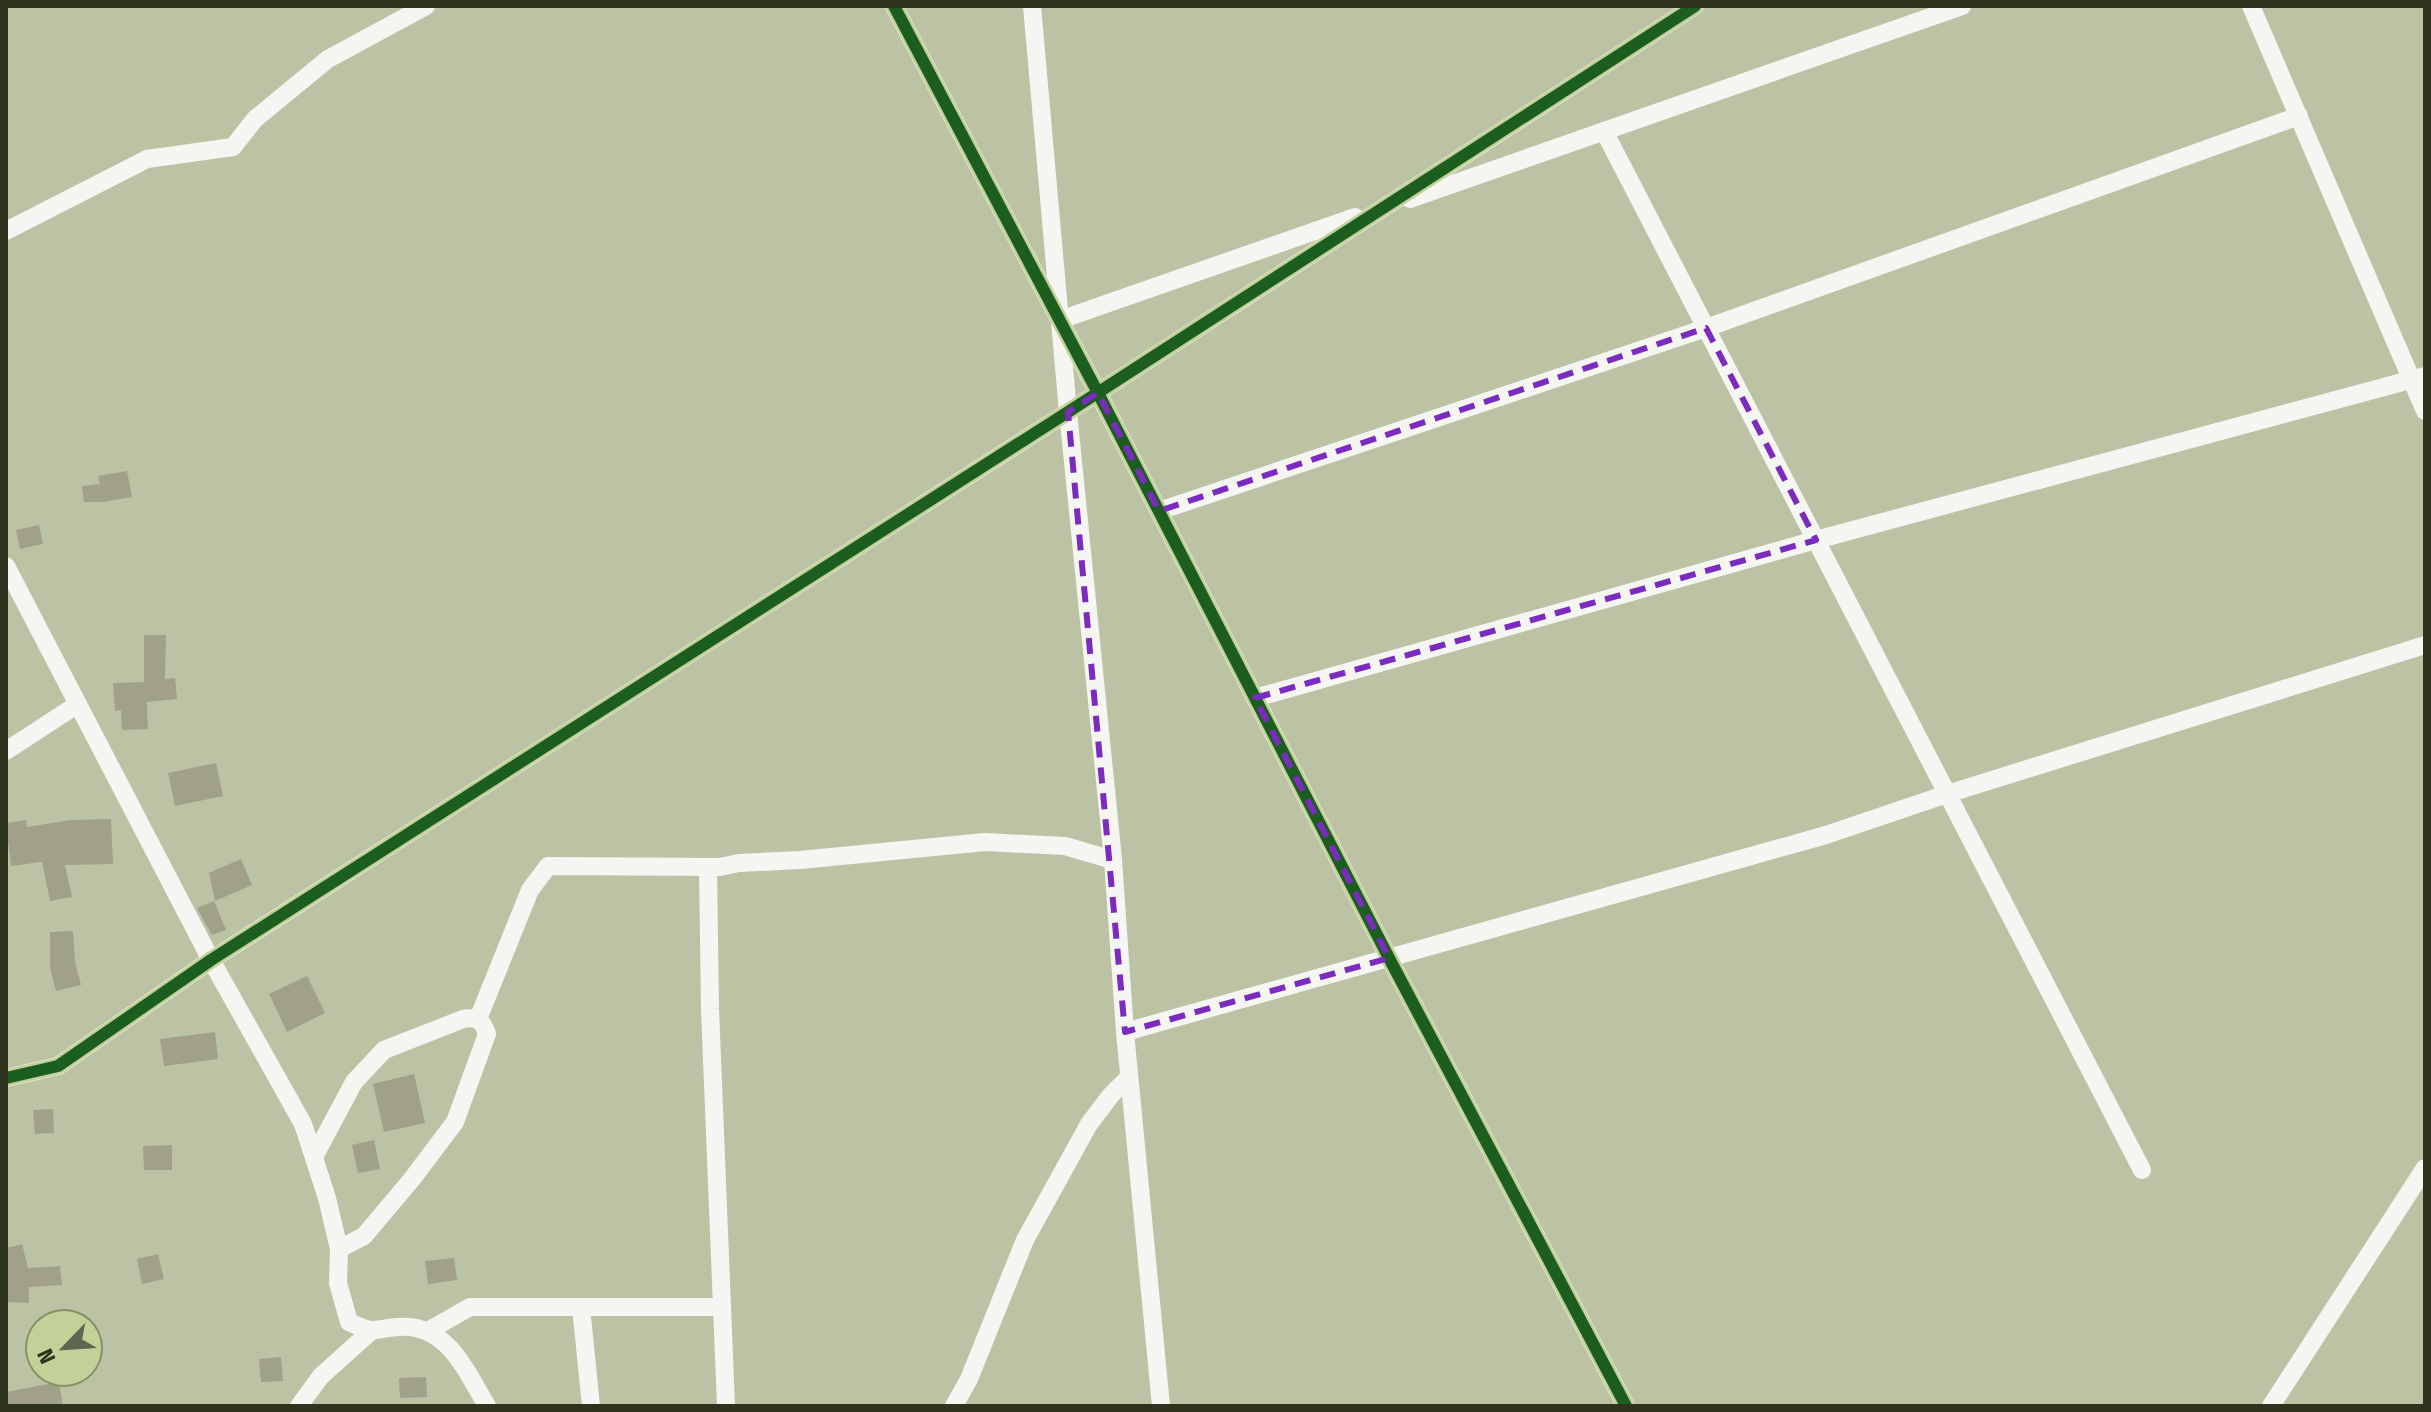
<svg xmlns="http://www.w3.org/2000/svg" width="2431" height="1412" viewBox="0 0 2431 1412" font-family="'Fira Sans Condensed',sans-serif">
	<rect width="100%" height="100%" fill="#bcc3a5"/>
	<!-- building -->
	<g fill="#a0a188">
		<polygon points="127,471 132,497 103,502 84,502 82,486 100,484 98,476"/>
		<polygon points="39,525 43,544 20,549 16,530"/>
		<polygon points="144,635 166,635 165,679 175,678 177,699 147,702 148,729 122,730 121,710 115,711 113,683 144,682"/>
		<polygon points="216,763 223,796 175,806 168,773"/>
		<polygon points="111,819 113,864 65,865 72,897 50,901 42,862 11,866 6,823 26,820 27,827 71,820"/>
		<polygon points="241,859 252,885 215,901 209,873"/>
		<polygon points="214,901 226,930 212,935 197,908"/>
		<polygon points="73,931 75,962 81,985 56,991 50,968 50,932"/>
		<polygon points="307,976 325,1013 287,1032 269,994"/>
		<polygon points="215,1032 218,1059 164,1066 160,1039"/>
		<polygon points="414,1074 425,1123 384,1132 373,1084"/>
		<polygon points="53,1109 54,1133 35,1134 33,1110"/>
		<polygon points="374,1140 380,1169 358,1173 352,1145"/>
		<polygon points="172,1145 172,1170 144,1170 143,1146"/>
		<polygon points="22,1244 28,1268 60,1266 62,1285 29,1287 29,1303 6,1302 6,1248"/>
		<polygon points="158,1254 164,1279 142,1284 137,1259"/>
		<polygon points="454,1258 457,1280 428,1284 425,1261"/>
		<polygon points="281,1357 283,1381 261,1382 259,1359"/>
		<polygon points="426,1377 427,1397 400,1398 399,1378"/>
		<polygon points="59,1382 63,1406 6,1406 6,1392"/>
	</g>
	<g fill="none" stroke-linecap="round" stroke-linejoin="round">
		<!-- minor -->
		<g stroke="#f5f6f2" stroke-width="18">
			<polyline points="894,6 1098,393 1389,958 1626,1406"/>
			<polyline points="1032,6 1068,412 1113,860 1125,1032 1161,1406"/>
			<polyline points="2251,6 2425,411"/>
			<polyline points="1604,131 2142,1170"/>
			<polyline points="1410,199 1962,6"/>
			<polyline points="6,231 147,159 233,147 255,119 328,59 426,6"/>
			<polyline points="1060,320 1355,217"/>
			<polyline points="1159,511 1706,328 2299,116"/>
			<path d="M6 566 211 960 303 1124 327 1198 339 1249 338 1283 349 1322C377 1335 371 1329 398 1327 447 1323 466 1371 487 1406"/>
			<polyline points="1255,698 1816,540 2425,376"/>
			<polyline points="6,751 78,704"/>
			<polyline points="708,867 710,1009 726,1406"/>
			<polyline points="478,1019 530,890 548,866 720,867 739,863 800,860 985,842 1065,846 1113,860"/>
			<polyline points="1125,1032 1826,835 1947,794 2425,645"/>
			<polyline points="6,1078 58,1066 211,960 1068,412 1695,6"/>
			<path d="M314 1157 354 1082 384 1050 463 1019C477 1016 483 1021 487 1034L455 1122 412 1179 364 1236 339 1249"/>
			<polyline points="581,1307 591,1406"/>
			<polyline points="428,1331 470,1307 722,1307"/>
			<polyline points="299,1406 321,1376 370,1332"/>
			<polyline points="954,1406 969,1379 1025,1240 1089,1124 1111,1095 1129,1077"/>
			<polyline points="2271,1406 2425,1168"/>
		</g>
		<!-- cycleway casing -->
		<g stroke="#c3d098" stroke-width="17">
			<g id="cycleway">
				<polyline points="894,6 1098,393 1389,958 1626,1406"/>
				<polyline points="6,1078 58,1066 211,960 1068,412 1695,6"/>
			</g>
		</g>
		<!-- cycleway -->
		<use href="#cycleway" stroke="#1b5e20" stroke-width="12"/>
	</g>
	<!-- marked area -->
	<path fill="none" stroke="#7b2cbf" stroke-width="6" stroke-dasharray="16 10" stroke-linejoin="round" d="M1706 328 1816 540 1255 698 1389 958 1125 1032 1068 412 1098 393 1159 511Z"/>
	<!-- border -->
	<rect width="2431" height="1412" fill="none" stroke="#2e331d" stroke-width="16"/>
	<!-- north arrow -->
	<g transform="translate(64 1348) rotate(245)"><circle r="38" fill="#c3d098" stroke="#879167" stroke-width="2"/>
	<path d="M0-6L14 30L0 20L-14 30Z" fill="#60654d"/>
	<text y="-12" font-size="22" font-weight="bold" text-anchor="middle" fill="#2e331d">N</text>
	</g>
</svg>
